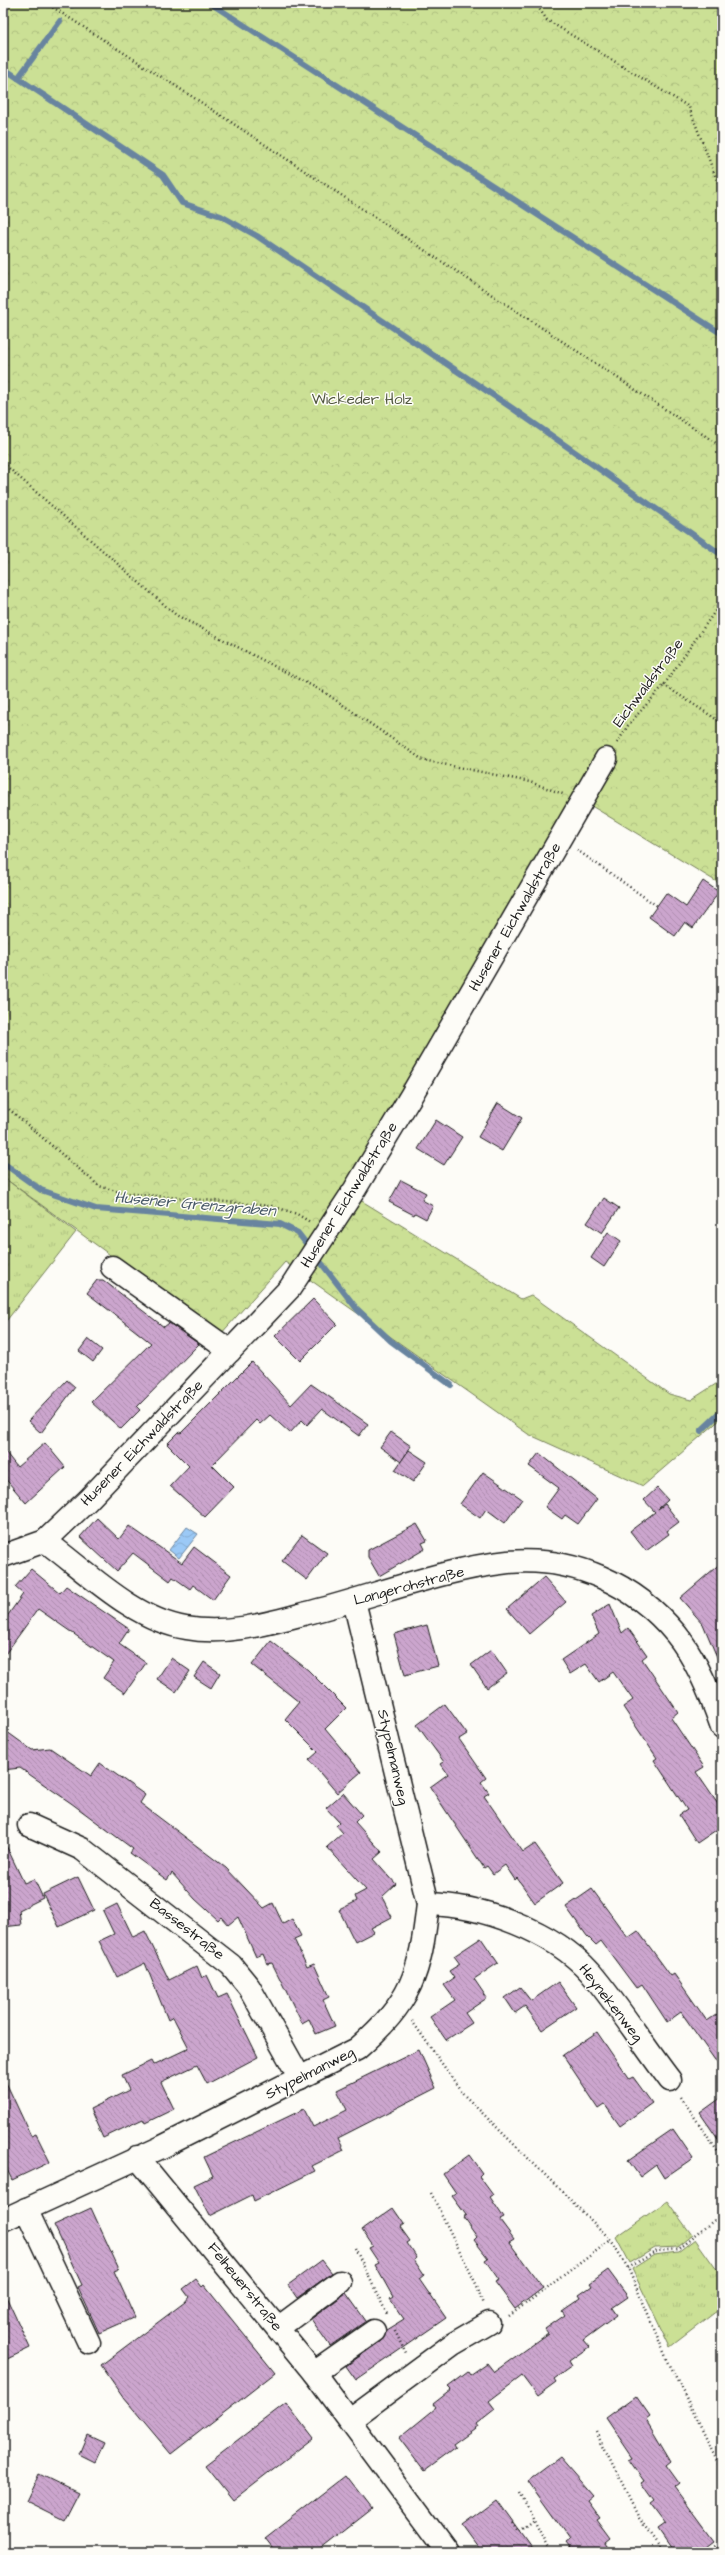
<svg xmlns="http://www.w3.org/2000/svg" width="725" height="2555" viewBox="0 0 725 2555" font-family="'Architects Daughter',sans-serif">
	<defs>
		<pattern id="grass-tufts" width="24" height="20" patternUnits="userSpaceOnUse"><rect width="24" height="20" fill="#cbe095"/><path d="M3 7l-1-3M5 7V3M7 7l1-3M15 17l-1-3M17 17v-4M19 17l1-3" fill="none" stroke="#aec080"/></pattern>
		<pattern id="forest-crowns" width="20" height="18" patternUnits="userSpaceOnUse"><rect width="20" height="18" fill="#cbe095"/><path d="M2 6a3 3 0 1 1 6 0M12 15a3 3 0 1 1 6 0" fill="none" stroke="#aec080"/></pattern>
		<pattern id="water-waves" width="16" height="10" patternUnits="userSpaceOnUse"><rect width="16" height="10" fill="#9bc9f6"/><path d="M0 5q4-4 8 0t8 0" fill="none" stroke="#85acd2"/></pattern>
		<pattern id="building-back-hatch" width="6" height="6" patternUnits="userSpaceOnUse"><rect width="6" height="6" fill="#cba5cd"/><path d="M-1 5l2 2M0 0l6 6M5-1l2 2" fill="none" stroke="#ae8daf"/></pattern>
	</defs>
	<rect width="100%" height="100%" fill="#fdfcf7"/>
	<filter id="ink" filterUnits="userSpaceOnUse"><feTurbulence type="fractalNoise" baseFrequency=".025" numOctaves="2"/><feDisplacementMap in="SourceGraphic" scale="8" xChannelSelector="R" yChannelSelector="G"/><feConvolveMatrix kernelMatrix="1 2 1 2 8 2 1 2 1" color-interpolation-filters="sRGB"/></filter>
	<g filter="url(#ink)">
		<!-- grass -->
		<g fill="url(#grass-tufts)" stroke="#747e58">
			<polygon points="3,1177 76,1232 3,1325"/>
			<polygon points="667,2201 692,2235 677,2247 655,2248 630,2263 616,2237"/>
			<polygon points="695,2239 722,2277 722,2307 670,2347 632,2269 654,2255 678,2252"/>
		</g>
		<!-- forest -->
		<polygon fill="url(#forest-crowns)" stroke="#747e58" points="3,3 722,3 722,885 575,796 344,1190 521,1299 531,1295 669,1394 691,1400 722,1380 722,1418 643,1486 528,1434 285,1262 220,1335 3,1177"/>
		<!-- water -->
		<polygon fill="url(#water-waves)" stroke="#68849f" points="187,1527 198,1534 179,1558 169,1550"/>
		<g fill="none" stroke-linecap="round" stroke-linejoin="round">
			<!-- stream -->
			<g stroke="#68849f" stroke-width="6">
				<polyline points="210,3 722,334"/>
				<polyline points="72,5 74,3"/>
				<polyline points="3,68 163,175 182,203 221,216 257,236 512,408 722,555"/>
				<polyline points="18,78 60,21"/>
				<polyline points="3,1163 41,1190 96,1209 280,1224 298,1233 357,1309 391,1341 451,1385"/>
				<polyline points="701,1431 722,1411"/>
			</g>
		</g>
		<!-- building -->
		<g fill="url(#building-back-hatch)" stroke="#1c1c1c">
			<polygon points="703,881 719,892 693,928 685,922 675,936 649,917 666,893 686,907"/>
			<polygon points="498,1103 522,1118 502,1151 478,1137"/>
			<polygon points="436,1120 462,1137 444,1165 418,1149"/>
			<polygon points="401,1180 426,1193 422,1200 433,1206 426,1219 415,1213 414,1215 389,1202"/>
			<polygon points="604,1198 619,1208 602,1233 587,1223"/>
			<polygon points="608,1232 621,1241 604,1267 591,1258"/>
			<polygon points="97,1280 103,1280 164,1327 169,1323 199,1344 137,1407 140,1410 121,1429 91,1402 151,1343 87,1293"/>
			<polygon points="313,1299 337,1324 300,1361 275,1336"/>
			<polygon points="88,1339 102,1350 93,1362 79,1351"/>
			<polygon points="252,1362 291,1405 311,1384 368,1424 359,1436 322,1409 307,1425 302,1420 290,1433 270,1415 260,1424 256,1420 212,1465 234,1487 205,1517 170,1486 189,1466 167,1444 179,1432 181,1433"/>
			<polygon points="67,1380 75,1387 41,1433 28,1421"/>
			<polygon points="391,1432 411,1446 401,1462 380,1447"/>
			<polygon points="45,1443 65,1467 26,1503 3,1476 3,1449 17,1467"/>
			<polygon points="409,1450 427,1462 413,1482 395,1470"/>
			<polygon points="539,1453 597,1499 578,1524 565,1515 562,1519 545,1507 559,1488 529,1466"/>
			<polygon points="483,1472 522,1499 505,1523 486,1509 480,1518 460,1504"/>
			<polygon points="657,1488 668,1500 658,1509 665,1504 679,1522 667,1531 669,1534 646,1551 630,1531 655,1512 644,1500"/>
			<polygon points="97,1518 119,1539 129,1526 182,1563 194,1547 231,1575 213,1600 193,1585 190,1589 173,1577 170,1581 133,1553 117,1571 80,1537"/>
			<polygon points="417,1524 427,1541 422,1543 425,1549 379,1576 368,1557 368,1550"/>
			<polygon points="302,1535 327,1553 307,1580 282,1561"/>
			<polygon points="722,1562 722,1669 703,1624 680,1598"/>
			<polygon points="31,1569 60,1593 66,1586 129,1629 119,1644 146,1663 125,1693 103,1678 114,1662 38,1609 3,1657 3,1622 23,1594 15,1587"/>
			<polygon points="544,1577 566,1602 529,1634 507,1609"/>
			<polygon points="610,1604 622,1633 628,1628 647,1655 642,1659 678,1712 671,1718 704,1767 696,1772 722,1810 722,1826 697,1843 679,1815 687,1810 654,1760 657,1758 623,1707 633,1700 613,1672 599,1682 586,1664 570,1674 561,1660 599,1634 591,1616"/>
			<polygon points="427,1625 438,1666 405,1675 394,1634"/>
			<polygon points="271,1641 308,1670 346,1708 325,1729 361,1772 337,1793 309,1760 318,1752 285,1719 299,1702 252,1665"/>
			<polygon points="491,1650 507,1673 487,1688 471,1665"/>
			<polygon points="171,1658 190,1671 176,1692 157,1679"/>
			<polygon points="204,1662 220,1673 211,1688 194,1677"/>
			<polygon points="445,1704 467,1734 459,1739 486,1778 481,1782 489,1793 484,1796 523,1852 535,1844 563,1883 535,1903 517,1878 515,1880 505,1865 493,1874 487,1866 484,1868 430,1787 448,1774 441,1764 444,1762 417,1725"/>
			<polygon points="3,1729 32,1750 50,1748 91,1776 100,1763 145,1795 140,1803 226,1868 264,1908 273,1903 283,1924 292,1919 301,1936 294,1939 307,1967 314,1964 329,1997 323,2000 335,2026 316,2034 309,2019 302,2023 272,1963 267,1964 263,1954 256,1957 238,1917 228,1925 221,1917 218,1920 195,1899 172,1873 167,1880 130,1853 133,1849 71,1803 20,1768 3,1770"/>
			<polygon points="343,1793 362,1815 355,1822 382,1852 374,1859 396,1884 382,1897 392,1917 371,1928 374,1932 355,1942 339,1910 357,1901 355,1896 366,1890 327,1847 343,1833 336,1825 339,1822 326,1808"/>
			<polygon points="3,1839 24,1883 34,1879 43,1898 19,1910 21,1925 3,1927"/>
			<polygon points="78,1877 94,1910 59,1927 43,1894"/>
			<polygon points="592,1889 628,1938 638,1931 671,1976 674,1974 707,2021 722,2011 722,2070 681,2012 667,2022 642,1984 636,1988 601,1941 596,1945 587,1936 566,1907"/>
			<polygon points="117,1904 133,1937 145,1931 169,1980 197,1966 202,1978 207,1975 218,1998 227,1994 258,2057 207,2084 197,2065 161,2082 174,2109 145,2123 143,2119 103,2138 90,2109 129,2090 122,2075 151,2061 153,2065 189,2048 173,2017 168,2020 145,1963 117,1977 99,1941 114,1934 103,1911"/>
			<polygon points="481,1938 498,1963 474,1979 487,1998 465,2013 472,2023 446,2040 430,2017 455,2000 444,1985 454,1978 449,1971 460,1964 454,1956"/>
			<polygon points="558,1982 576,2007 542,2030 525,2006 515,2013 505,1998 520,1987 531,2001"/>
			<polygon points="597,2032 629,2079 633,2077 652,2103 620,2126 605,2105 599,2109 563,2055"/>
			<polygon points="419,2050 436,2088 338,2138 344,2150 312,2166 315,2171 254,2201 252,2195 210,2216 194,2185 213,2176 204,2157 304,2109 313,2127 347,2110 337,2090"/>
			<polygon points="3,2076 31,2136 36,2134 50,2162 12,2180 3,2161"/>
			<polygon points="722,2097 722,2145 700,2113"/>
			<polygon points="673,2129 693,2158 664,2178 656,2165 640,2177 628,2160"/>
			<polygon points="469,2155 482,2173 479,2176 493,2195 490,2197 504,2218 500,2220 514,2239 509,2242 543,2288 515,2309 495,2282 499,2280 485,2260 488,2258 474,2240 477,2237 463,2217 466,2215 452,2196 456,2193 443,2174"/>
			<polygon points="91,2208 119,2269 114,2271 135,2317 99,2333 78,2287 82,2285 54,2225"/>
			<polygon points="393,2208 404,2224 400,2227 410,2241 407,2243 417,2258 414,2260 424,2275 419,2279 446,2318 356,2380 346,2366 381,2341 386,2330 404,2319 390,2299 393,2297 375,2265 379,2263 369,2248 373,2246 362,2230"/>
			<polygon points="322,2260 332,2273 297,2298 288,2285"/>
			<polygon points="608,2270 628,2297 612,2308 617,2315 583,2340 589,2347 569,2361 572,2366 554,2379 556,2382 537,2396 522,2376 489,2401 495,2409 476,2424 478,2427 453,2445 455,2448 424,2471 399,2438 436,2408 433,2404 451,2390 448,2387 468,2372 470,2375 487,2363 494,2372 548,2333 545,2329 565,2315 562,2311 581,2298 579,2295 592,2286 590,2283"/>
			<polygon points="196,2279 202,2287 204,2285 275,2373 171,2454 124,2398 101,2365 185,2302 189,2297 183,2289"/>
			<polygon points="3,2290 30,2348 3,2361"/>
			<polygon points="346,2293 366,2321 330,2346 311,2319"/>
			<polygon points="636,2396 650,2416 646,2419 671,2461 666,2465 679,2483 674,2487 713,2540 697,2552 674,2552 658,2529 665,2524 650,2504 654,2501 641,2483 644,2481 629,2460 633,2458 606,2418"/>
			<polygon points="286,2403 313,2438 233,2500 205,2465"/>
			<polygon points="87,2435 104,2443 95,2462 79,2454"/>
			<polygon points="560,2457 593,2495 587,2500 600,2518 597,2520 611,2539 606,2543 612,2552 573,2552 566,2543 570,2540 528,2481"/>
			<polygon points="39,2474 78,2493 64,2520 26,2501"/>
			<polygon points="346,2475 372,2509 317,2552 276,2552 265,2538"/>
			<polygon points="497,2500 535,2552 481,2552 462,2526"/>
		</g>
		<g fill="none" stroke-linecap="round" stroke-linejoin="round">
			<!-- minor casing -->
			<g stroke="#1c1c1c" stroke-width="25">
				<g id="minor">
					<polyline points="112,1267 230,1351"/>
					<path d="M45 1541C86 1571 134 1620 186 1628 229 1636 273 1622 315 1611 378 1595 442 1569 508 1562 573 1556 635 1584 676 1634 695 1657 712 1698 722 1727"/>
					<polyline points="3,1556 45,1541 88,1500 290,1288 355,1189 411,1096 606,759"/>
					<polyline points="29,1825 82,1849 231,1965 249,1987 300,2078"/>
					<path d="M428 1904C482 1905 553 1931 590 1972 619 2006 643 2045 670 2080"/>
					<polyline points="137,2157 314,2373 447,2552"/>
					<polyline points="26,2209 89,2343"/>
					<path d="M3 2220 162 2147 357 2049C412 2001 420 1975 428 1904L354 1601"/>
					<polyline points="278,2328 340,2282"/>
					<polyline points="314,2373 374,2331"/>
					<polyline points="350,2420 453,2344 489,2323"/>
				</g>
			</g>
			<!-- path -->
			<g stroke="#1c1c1c" stroke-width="2.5" stroke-dasharray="1 3" stroke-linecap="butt">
				<polyline points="46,3 199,101 722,447"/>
				<polyline points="535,3 547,20 689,107 722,194"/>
				<polyline points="3,463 176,615 324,692 423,760 530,782 563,794"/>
				<polyline points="664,685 722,723"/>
				<polyline points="617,743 629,724 664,685 722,601"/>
				<polyline points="577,850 657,906"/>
				<polyline points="3,1104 99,1186 123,1193 272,1206 297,1214 310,1222"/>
				<polyline points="412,2021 464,2095 611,2240 628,2268 666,2357 722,2470"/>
				<polyline points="681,2097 722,2158"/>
				<polyline points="431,2193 478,2288 483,2305"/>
				<polyline points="355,2248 387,2314"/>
				<polyline points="628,2268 657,2251 678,2249 722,2214"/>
				<polyline points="509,2316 611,2240"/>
				<polyline points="395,2331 406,2354"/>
				<polyline points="596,2432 639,2518 663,2552"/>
				<polyline points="520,2492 550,2552"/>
				<polyline points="513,2523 519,2532 534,2520"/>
				<polyline points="704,2552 722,2538"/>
			</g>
			<!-- minor -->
			<use href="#minor" stroke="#fdfcf7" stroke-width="22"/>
		</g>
	</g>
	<g text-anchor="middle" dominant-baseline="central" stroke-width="3" stroke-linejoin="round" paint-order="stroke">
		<!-- park labels -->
		<g font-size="15" fill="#515740" stroke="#fdfcf7">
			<text x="362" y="399">Wickeder Holz</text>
		</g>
		<!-- street labels -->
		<g font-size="15" fill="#1c1c1c" stroke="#fdfcf7">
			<text transform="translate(648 683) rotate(-53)">Eichwaldstraße</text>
			<text transform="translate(515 917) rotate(-60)">Husener Eichwaldstraße</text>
			<text transform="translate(349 1195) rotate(-58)">Husener Eichwaldstraße</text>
			<text transform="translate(142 1443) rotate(-46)">Husener Eichwaldstraße</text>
			<text transform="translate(409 1586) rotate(-15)">Langerohstraße</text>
			<text transform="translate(393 1757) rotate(77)">Stypelmanweg</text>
			<text transform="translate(187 1929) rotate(38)">Bassestraße</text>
			<text transform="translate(611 2003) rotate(52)">Heynekenweg</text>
			<text transform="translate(310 2073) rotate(-27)">Stypelmanweg</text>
			<text transform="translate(245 2287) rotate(51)">Felheuerstraße</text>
		</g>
		<!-- water labels -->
		<g font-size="16" font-style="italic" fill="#485968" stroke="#fdfcf7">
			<text transform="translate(195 1204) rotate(5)">Husener Grenzgraben</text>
		</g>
	</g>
	<!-- margin -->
	<rect width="725" height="2555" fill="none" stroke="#fdfcf7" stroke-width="16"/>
	<rect x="8" y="8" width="709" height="2539" fill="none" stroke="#1c1c1c" stroke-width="1.5" filter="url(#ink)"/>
</svg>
